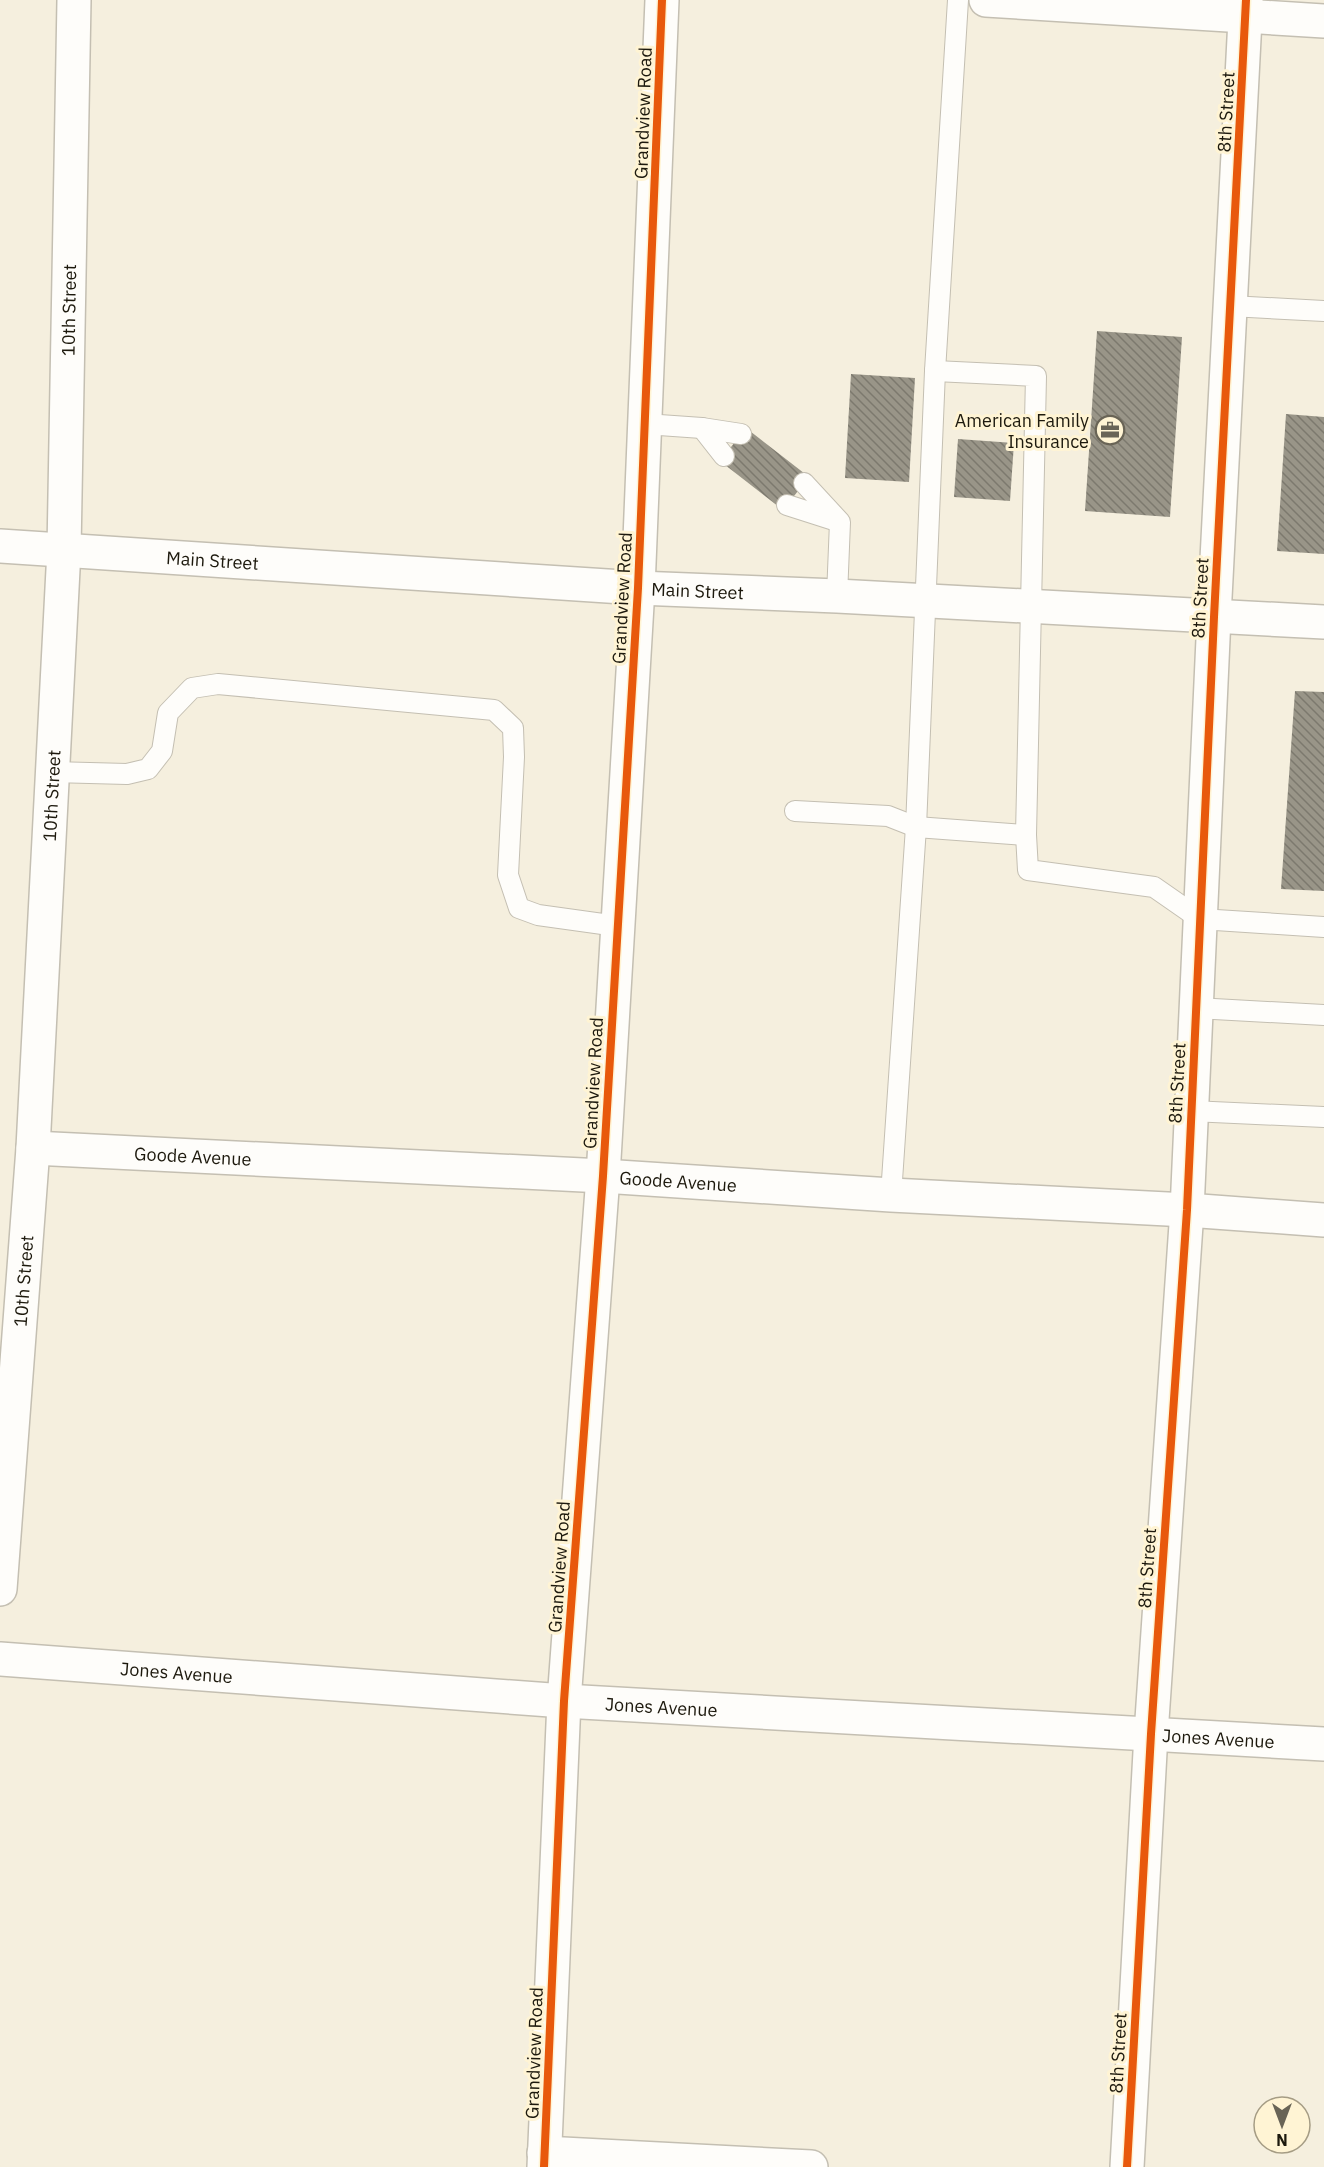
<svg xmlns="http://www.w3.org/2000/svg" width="1324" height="2167" viewBox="0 0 1324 2167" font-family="'IBM Plex Sans',sans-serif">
	<defs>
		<pattern id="building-back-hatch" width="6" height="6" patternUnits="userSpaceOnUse" patternTransform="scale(1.5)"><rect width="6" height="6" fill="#999588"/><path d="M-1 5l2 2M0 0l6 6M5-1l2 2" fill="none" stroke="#7c796e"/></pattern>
	</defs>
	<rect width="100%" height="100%" fill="#f5efde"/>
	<!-- building -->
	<g fill="url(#building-back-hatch)">
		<polygon points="1097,331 1182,337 1170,517 1085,511"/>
		<polygon points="851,374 915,378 909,482 845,478"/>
		<polygon points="1286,414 1324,417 1324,554 1277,551"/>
		<polygon points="746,428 809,477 783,510 720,461"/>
		<polygon points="958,439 1014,443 1010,501 954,497"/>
		<polygon points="1295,691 1324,692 1324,891 1281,889"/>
	</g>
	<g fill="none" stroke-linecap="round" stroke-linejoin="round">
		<!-- service casing -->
		<g stroke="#c4bfb2" stroke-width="22">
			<g id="service">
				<polyline points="1230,306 1324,311"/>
				<polyline points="935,371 1036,376 1026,835 1028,870 1154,887 1200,919 1324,927"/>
				<polyline points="645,424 702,428 741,434"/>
				<polyline points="702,428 724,456"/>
				<polyline points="804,483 840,522 837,596"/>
				<polyline points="787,505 837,521"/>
				<polyline points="52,772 127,774 148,769 162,751 168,713 192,688 218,684 494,710 513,728 514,757 508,875 519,908 538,915 617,926"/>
				<polyline points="795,811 888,816 916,827 1026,835"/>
				<polyline points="1196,1008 1324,1015"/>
				<polyline points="1191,1111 1324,1117"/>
				<polyline points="891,1195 916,827 935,371 958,0"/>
			</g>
		</g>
		<!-- minor casing -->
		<g stroke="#c4bfb2" stroke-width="36">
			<g id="minor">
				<polyline points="986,0 1324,21"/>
				<polyline points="638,588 662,0"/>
				<path id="s1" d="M33 1148 603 1176 891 1195 1187 1210 1324 1220"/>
				<path id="s2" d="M0 1589 33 1148 64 550 74 0"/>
				<path id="s3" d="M0 1659 564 1701 1324 1744"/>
				<polyline points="544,2153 811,2167"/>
				<polyline points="1127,2167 1151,1734 1187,1210 1214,617 1246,0"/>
			</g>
		</g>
		<!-- tertiary casing -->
		<g stroke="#c4bfb2" stroke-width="36">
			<polyline id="tertiary" points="544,2167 564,1701 603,1176 638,588"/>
		</g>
		<!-- secondary casing -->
		<g stroke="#c4bfb2" stroke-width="36">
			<g id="secondary">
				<path id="s4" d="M0 546 638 588 837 596 1324 622"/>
			</g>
		</g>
		<!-- service -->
		<use href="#service" stroke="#fefdfa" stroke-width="20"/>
		<!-- minor -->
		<use href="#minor" stroke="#fefdfa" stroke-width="33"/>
		<!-- tertiary -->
		<use href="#tertiary" stroke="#fefdfa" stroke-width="33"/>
		<!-- secondary -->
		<use href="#secondary" stroke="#fefdfa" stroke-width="33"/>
		<!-- cycleway casing -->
		<g stroke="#fff4d4" stroke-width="11">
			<g id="cycleway">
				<polyline points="544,2167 564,1701 603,1176 638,588 662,0"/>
				<polyline points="1127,2167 1151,1734 1187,1210 1214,617 1246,0"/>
			</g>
		</g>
		<!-- cycleway -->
		<use href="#cycleway" stroke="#e8590c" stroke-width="8"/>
	</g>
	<!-- icons -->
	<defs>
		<g id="office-ring" transform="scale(1.5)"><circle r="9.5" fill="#fff4d4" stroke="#696456" stroke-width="1.5"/><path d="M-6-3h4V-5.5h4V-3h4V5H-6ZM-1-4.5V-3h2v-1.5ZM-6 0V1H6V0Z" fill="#696456"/></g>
	</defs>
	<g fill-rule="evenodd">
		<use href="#office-ring" x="1110" y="430"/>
	</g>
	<g text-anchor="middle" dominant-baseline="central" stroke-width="6" stroke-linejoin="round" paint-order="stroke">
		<!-- street labels -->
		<g font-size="18" fill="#1d190d" stroke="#fff4d4">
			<text transform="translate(1226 112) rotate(-87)">8th Street</text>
			<text transform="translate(643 113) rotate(-88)">Grandview Road</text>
			<text stroke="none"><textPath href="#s2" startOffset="1281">10th Street</textPath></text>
			<text stroke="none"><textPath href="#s4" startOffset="213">Main Street</textPath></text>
			<text stroke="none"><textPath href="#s4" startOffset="699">Main Street</textPath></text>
			<text transform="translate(622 598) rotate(-87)">Grandview Road</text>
			<text transform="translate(1200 598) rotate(-87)">8th Street</text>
			<text stroke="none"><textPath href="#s2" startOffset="795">10th Street</textPath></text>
			<text transform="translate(593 1083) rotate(-87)">Grandview Road</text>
			<text transform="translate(1177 1083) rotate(-87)">8th Street</text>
			<text stroke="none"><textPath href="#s1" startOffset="160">Goode Avenue</textPath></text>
			<text stroke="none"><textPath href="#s1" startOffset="646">Goode Avenue</textPath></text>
			<text stroke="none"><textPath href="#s2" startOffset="309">10th Street</textPath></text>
			<text transform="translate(559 1567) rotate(-86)">Grandview Road</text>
			<text transform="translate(1147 1568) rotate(-86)">8th Street</text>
			<text stroke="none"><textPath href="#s3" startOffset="177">Jones Avenue</textPath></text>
			<text stroke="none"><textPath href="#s3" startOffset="663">Jones Avenue</textPath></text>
			<text stroke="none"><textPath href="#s3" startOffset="1221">Jones Avenue</textPath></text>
			<text transform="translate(534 2053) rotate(-88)">Grandview Road</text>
			<text transform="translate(1118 2053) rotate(-87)">8th Street</text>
		</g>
		<!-- poi labels -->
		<g font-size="18" fill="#1d190d" stroke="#fff4d4" text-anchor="end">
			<text x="1089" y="420">American Family<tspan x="1089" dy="21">Insurance</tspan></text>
		</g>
	</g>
	<!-- north arrow -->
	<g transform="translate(1282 2125) rotate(180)"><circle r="28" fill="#fff4d4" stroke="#a59c84" stroke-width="1.5"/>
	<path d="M0-4.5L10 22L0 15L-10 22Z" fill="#696456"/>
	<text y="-9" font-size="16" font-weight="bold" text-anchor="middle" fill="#1d190d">N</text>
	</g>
</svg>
